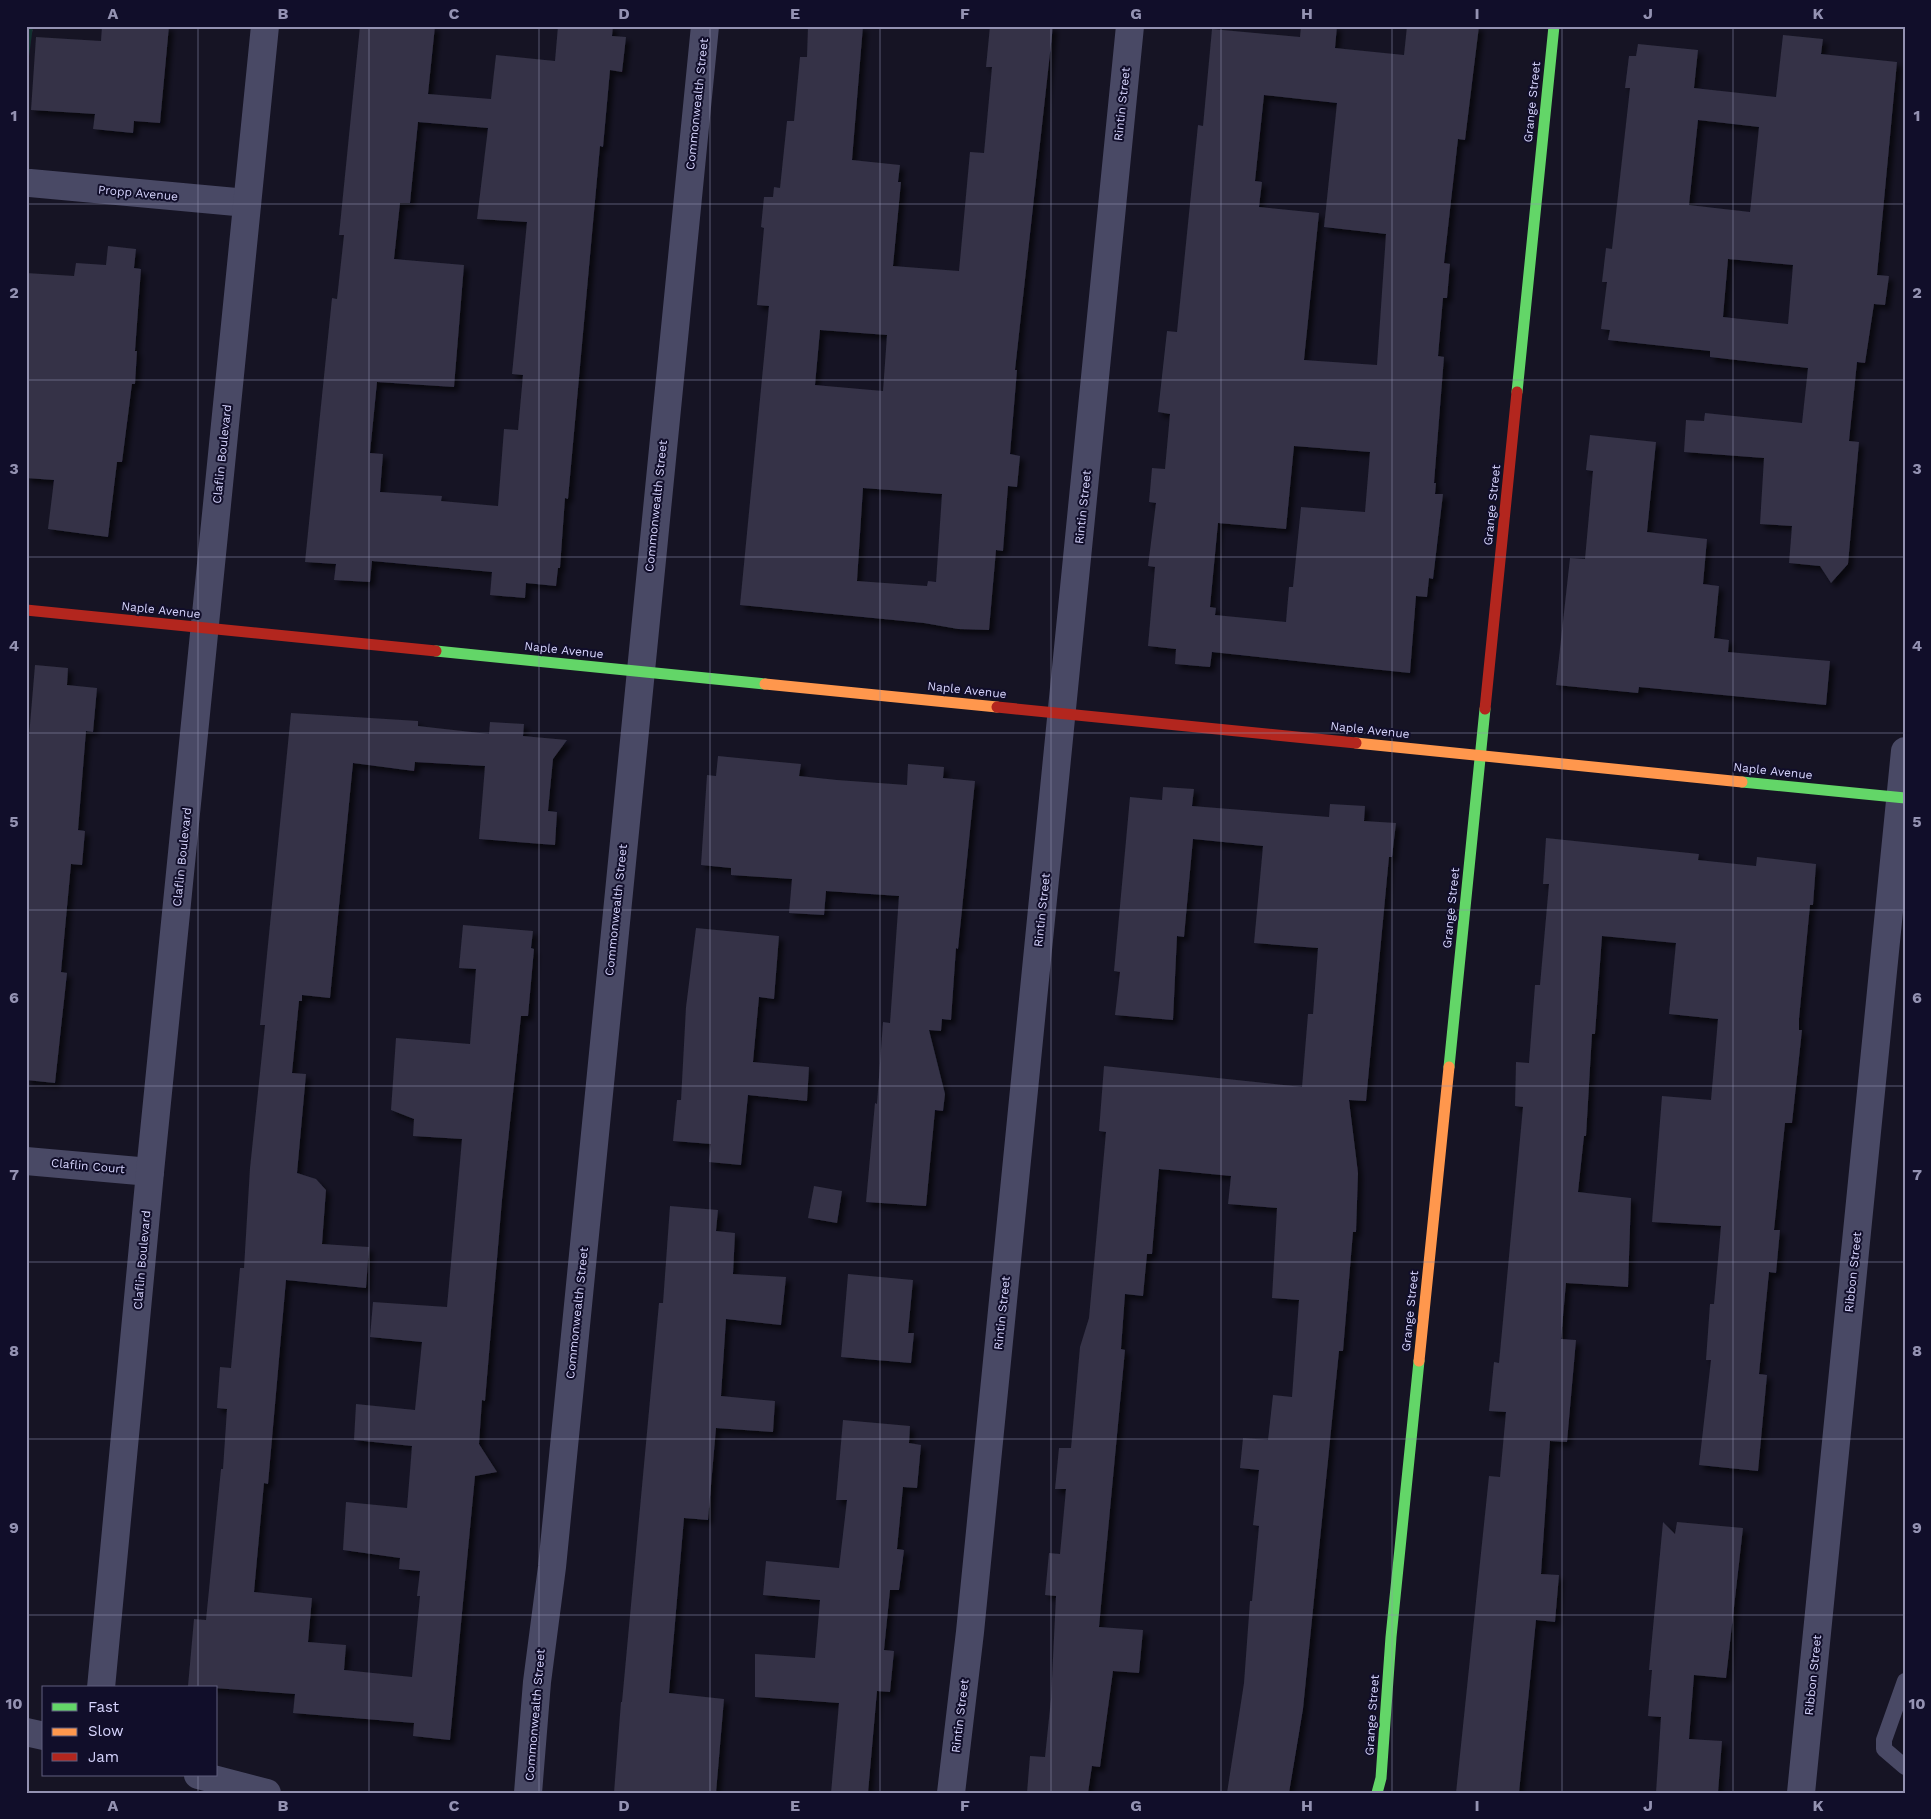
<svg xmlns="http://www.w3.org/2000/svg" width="1931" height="1819" viewBox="0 0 1931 1819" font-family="'Work Sans',sans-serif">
	<defs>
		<pattern id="grass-tufts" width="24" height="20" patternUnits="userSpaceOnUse" patternTransform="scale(1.25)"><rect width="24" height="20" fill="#11302f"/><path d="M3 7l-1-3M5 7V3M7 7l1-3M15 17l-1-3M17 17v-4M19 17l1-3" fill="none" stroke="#334d4e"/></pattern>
		<filter id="shadow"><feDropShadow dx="4.5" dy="4.5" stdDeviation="2.5" flood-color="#0009"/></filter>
	</defs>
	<rect width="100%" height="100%" fill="#161424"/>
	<!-- grass -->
	<polygon fill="url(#grass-tufts)" points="26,26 33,26 26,79"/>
	<!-- building -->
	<g fill="#343246" fill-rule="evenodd" filter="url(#shadow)">
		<polygon points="102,26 169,26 160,123 134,121 133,133 93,129 95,114 31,110 36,37 101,41"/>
		<path d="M360 26H435L428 94 491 99 496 55 555 61 558 26H613L612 36 626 37 622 72 610 70 603 147 600 146 568 499 565 498 560 568H558L556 586 526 583 525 598 490 595 492 572 372 561 370 582 334 580 336 564 305 562 332 298 337 299 344 235H339ZM418 122 488 128 477 219 527 222 512 374 523 375 518 430 504 429 498 506 441 501 442 496 380 492 383 454 370 453 377 382 454 387 464 265 394 259 400 203H410Z"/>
		<path d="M808 26H863L852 160 900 165 898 182H901L893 266 959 271 970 152 984 153 992 67H986L990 26H1053L1015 370H1017L1010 454 1020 456 1017 487 1008 486 1003 551 996 550 989 630 958 629 924 623 740 605 769 306 757 305 764 228 761 227 764 197H773L774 187 780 188 787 121H794L800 57H807ZM820 330 887 335 883 391 815 385ZM863 488 942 494 936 582 928 581 927 586 857 581Z"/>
		<path d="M1301 26H1337L1335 48 1404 55 1407 26H1479L1465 140 1458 139 1444 263 1450 264 1447 298H1443L1438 356 1444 357 1434 483H1436L1435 494H1443L1433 579 1429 578 1427 597 1416 596 1410 673 1212 652 1210 667 1175 664 1176 649 1148 646 1155 567 1148 566 1156 503 1149 502 1152 468 1165 469 1170 414 1158 412 1167 331 1177 332 1198 125 1203 126 1212 29 1300 37ZM1264 95 1337 103 1324 227 1386 234 1377 365 1304 360 1319 213 1259 207 1262 182 1255 181ZM1294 446 1370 452 1365 512 1301 507 1293 587H1289L1286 622 1215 615 1216 608 1210 607 1218 523 1286 529Z"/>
		<path d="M1783 35 1823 39 1821 54 1897 62 1877 275 1889 276 1885 305 1874 304 1865 363 1857 362 1849 441 1859 442 1848 564 1831 583 1820 566 1789 563 1792 526 1760 524 1764 458 1684 452 1686 420 1704 421 1705 413 1802 423 1808 368 1710 357V351L1608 340 1610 330 1601 329 1607 282H1602L1606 248 1612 249 1630 88H1625L1629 56H1636L1638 44 1698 50 1694 88 1776 97ZM1698 120 1759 127 1750 212 1689 205ZM1728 259 1793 265 1788 324 1723 317Z"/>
		<polygon points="108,246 136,249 134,268 141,269 135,351 137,351 135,384 132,384 122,462 117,462 108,537 48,529 54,480 26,478 26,273 74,276 76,263 106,265"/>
		<polygon points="1590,435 1656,442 1647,532 1707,539 1703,584 1719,586 1714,638 1729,640 1728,652 1830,661 1826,705 1639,687 1638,693 1556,685 1570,558 1585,559 1593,471 1586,470"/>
		<polygon points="35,665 68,668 67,685 97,688 93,732 86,731 78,830 85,831 82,865 71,864 61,972 67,973 55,1083 26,1080 26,748 28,748"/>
		<polygon points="291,713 418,721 418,726 489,734 490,722 524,724 523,736 567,740 553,759 548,811 557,812 555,845 479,839 485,766 415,762 414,771 353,763 330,998 302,995 302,1001 299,1001 292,1073 306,1074 297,1173 316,1179 326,1190 322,1244 369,1247 366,1288 286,1280 268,1484 264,1483 254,1592 312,1598 308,1642 346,1645 344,1670 412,1677 420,1596 417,1596 420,1571 399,1569 400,1558 343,1550 346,1502 407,1508 412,1446 354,1440 356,1404 415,1410 422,1342 370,1337 373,1302 447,1307 462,1139 413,1136 414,1119 391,1110 396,1038 470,1044 476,969 459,968 463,925 533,931 531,948 534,949 528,1016 521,1016 502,1200 485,1401 482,1400 479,1444 497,1472 475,1476 450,1740 413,1736 414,1723 293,1713 295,1694 188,1686 194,1619 206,1620 221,1469 223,1469 227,1409 217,1408 220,1367 231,1368 240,1268 244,1268 250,1168 265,1025 260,1025"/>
		<polygon points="718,756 801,764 799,776 837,780 907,785 908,764 944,767 943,778 975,781 958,949 956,948 951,1020 942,1019 941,1031 929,1030 945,1094 943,1111 935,1110 926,1206 866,1202 875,1103 877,1104 883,1022 890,1023 899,896 826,891 824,915 789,913 792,879 731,875 731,868 701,865 707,775 716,776"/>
		<polygon points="1163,787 1194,789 1192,806 1329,817 1330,804 1365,806 1364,821 1396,823 1392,857 1389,857 1366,1101 1349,1100 1358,1173 1356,1232 1353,1232 1343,1351 1339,1351 1303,1709 1289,1793 1227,1793 1244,1683 1250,1601 1252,1601 1259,1526 1253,1525 1259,1470 1240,1468 1243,1438 1268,1440 1273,1395 1292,1397 1299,1300 1272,1298 1277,1208 1228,1204 1231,1176 1159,1169 1152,1254 1147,1254 1143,1296 1125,1294 1121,1349 1125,1350 1099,1627 1143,1630 1139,1673 1113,1671 1100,1767 1092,1766 1088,1793 1027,1793 1030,1756 1045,1757 1051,1699 1056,1596 1045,1595 1049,1553 1060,1554 1066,1489 1055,1489 1059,1448 1071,1448 1080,1347 1089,1318 1106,1132 1099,1131 1104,1066 1302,1087 1308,1014 1313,1014 1318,948 1254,943 1263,846 1193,839 1184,937 1177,936 1173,1020 1115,1015 1120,972 1114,971 1130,797 1162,800"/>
		<polygon points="1546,838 1699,854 1698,860 1756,866 1757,857 1816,864 1813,905 1810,905 1799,1019 1799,1030 1802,1030 1792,1123 1785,1123 1774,1230 1780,1230 1776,1273 1769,1272 1759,1374 1767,1375 1758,1471 1699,1465 1711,1360 1706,1360 1710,1304 1714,1304 1721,1226 1652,1222 1662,1096 1711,1100 1718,1019 1669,1014 1676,943 1602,936 1595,1034 1592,1034 1586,1136 1584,1136 1578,1192 1631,1198 1628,1287 1566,1283 1561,1339 1576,1340 1567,1442 1550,1441 1541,1574 1559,1575 1555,1622 1536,1620 1519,1793 1456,1793 1489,1476 1500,1477 1506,1412 1489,1411 1494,1362 1499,1363 1523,1107 1515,1106 1516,1062 1529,1063 1535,985 1540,985 1549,884 1543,884"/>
		<polygon points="696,928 779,936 774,999 759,997 753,1062 809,1067 807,1101 748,1095 741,1165 709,1162 711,1144 673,1141 677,1100 681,1100 686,1007"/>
		<polygon points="814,1186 842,1191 837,1223 808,1218"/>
		<polygon points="670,1206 718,1210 716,1231 735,1233 733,1274 786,1277 781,1325 726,1319 721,1396 775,1401 773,1432 716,1428 708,1520 684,1518 669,1693 724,1699 716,1793 614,1793 621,1702 622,1702 659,1303 663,1303"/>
		<polygon points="848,1274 913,1280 908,1333 914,1333 911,1363 841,1357"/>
		<polygon points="843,1420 910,1426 909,1443 921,1445 917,1488 903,1487 897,1549 904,1550 899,1590 890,1590 884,1650 894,1651 890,1692 877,1691 868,1793 831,1793 839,1703 755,1697 755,1654 815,1658 820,1600 763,1595 766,1561 839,1568 847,1500 836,1500"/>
		<polygon points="1663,1522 1675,1534 1677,1522 1743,1528 1726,1678 1694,1675 1689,1739 1722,1741 1718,1793 1656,1793 1661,1717 1648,1716 1652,1670 1649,1670"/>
	</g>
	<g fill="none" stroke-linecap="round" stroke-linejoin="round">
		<!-- lane -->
		<polyline stroke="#494965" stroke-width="16" points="1905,1681 1884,1740 1884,1749 1905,1767"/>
		<!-- street -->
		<g stroke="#494965" stroke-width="28">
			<polyline points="30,183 247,203"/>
			<polyline points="26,1161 150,1172"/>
			<polyline points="101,1688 150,1172 265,26"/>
			<polyline points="26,1732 44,1736"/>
			<polyline points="198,1775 267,1793"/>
			<polyline points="528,1793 537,1682 552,1567 705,26"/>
			<polyline points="951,1793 970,1632 1130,26"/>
			<polyline points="1801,1793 1905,751"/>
		</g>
		<!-- fast -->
		<g stroke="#63d668" stroke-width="11">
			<polyline points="1517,392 1554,26"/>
			<polyline points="436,651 765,684"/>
			<polyline points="1742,782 1905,798"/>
			<polyline points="1449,1067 1485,709"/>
			<polyline points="1377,1793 1381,1778 1391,1637 1419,1361"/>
		</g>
		<!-- slow -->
		<g stroke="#ff974d" stroke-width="11">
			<polyline points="765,684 997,707"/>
			<polyline points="1356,743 1742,782"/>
			<polyline points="1419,1361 1449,1067"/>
		</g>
		<!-- jam -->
		<g stroke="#b3261e" stroke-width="11">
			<polyline points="26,610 436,651"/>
			<polyline points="997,707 1356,743"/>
			<polyline points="1485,709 1517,392"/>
		</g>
	</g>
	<!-- grid -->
	<path fill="none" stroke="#9492b2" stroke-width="1" stroke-opacity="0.55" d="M198 26V1688M369 26V1793M539 26V1793M710 26V1793M880 26V1793M1051 26V1793M1221 26V1793M1392 26V1793M1562 26V1793M1733 26V1793M26 204H1905M26 380H1905M26 557H1905M26 733H1905M26 910H1905M26 1086H1905M26 1262H1905M26 1439H1905M26 1615H1905M198 1775V1793"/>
	<g text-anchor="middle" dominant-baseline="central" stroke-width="4" stroke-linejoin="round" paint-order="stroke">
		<!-- street labels -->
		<g font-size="12" fill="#d8d6ff" stroke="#110e2a">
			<text transform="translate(1532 102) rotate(-84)">Grange Street</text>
			<text transform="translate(697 104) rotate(-84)">Commonwealth Street</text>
			<text transform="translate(1122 104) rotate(-84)">Rintin Street</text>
			<text transform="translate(138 193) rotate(5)">Propp Avenue</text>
			<text transform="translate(222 454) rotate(-84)">Claflin Boulevard</text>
			<text transform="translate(1492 505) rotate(-84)">Grange Street</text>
			<text transform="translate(656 506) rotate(-84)">Commonwealth Street</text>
			<text transform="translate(1083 507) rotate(-84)">Rintin Street</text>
			<text transform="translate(161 610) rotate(6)">Naple Avenue</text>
			<text transform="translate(564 650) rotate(6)">Naple Avenue</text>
			<text transform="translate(967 690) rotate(6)">Naple Avenue</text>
			<text transform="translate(1370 730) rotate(6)">Naple Avenue</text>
			<text transform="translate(1773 771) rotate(6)">Naple Avenue</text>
			<text transform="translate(182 857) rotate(-84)">Claflin Boulevard</text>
			<text transform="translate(1451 908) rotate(-84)">Grange Street</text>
			<text transform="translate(616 910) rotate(-84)">Commonwealth Street</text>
			<text transform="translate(1042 910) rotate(-84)">Rintin Street</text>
			<text transform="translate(88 1166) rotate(5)">Claflin Court</text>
			<text transform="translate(142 1260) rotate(-85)">Claflin Boulevard</text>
			<text transform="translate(1853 1272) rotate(-84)">Ribbon Street</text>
			<text transform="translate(1410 1311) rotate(-84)">Grange Street</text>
			<text transform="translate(577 1313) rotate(-84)">Commonwealth Street</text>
			<text transform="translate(1002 1313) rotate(-84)">Rintin Street</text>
			<text transform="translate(1813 1675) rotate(-84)">Ribbon Street</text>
			<text transform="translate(535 1715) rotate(-85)">Commonwealth Street</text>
			<text transform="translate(1372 1715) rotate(-86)">Grange Street</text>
			<text transform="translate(960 1716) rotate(-83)">Rintin Street</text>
		</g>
	</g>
	<!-- border -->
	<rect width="1931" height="1819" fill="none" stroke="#110e2a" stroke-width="55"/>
	<!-- legend -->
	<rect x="42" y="1686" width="175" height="90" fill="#110e2a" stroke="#615e7f"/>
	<rect x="52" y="1703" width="25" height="8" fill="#63d668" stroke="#615e7f"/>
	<text x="88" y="1712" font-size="15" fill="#d8d6ff">Fast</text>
	<rect x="52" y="1728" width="25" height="8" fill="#ff974d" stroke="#615e7f"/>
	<text x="88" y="1736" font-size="15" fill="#d8d6ff">Slow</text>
	<rect x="52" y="1753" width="25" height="8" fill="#b3261e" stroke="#615e7f"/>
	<text x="88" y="1762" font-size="15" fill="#d8d6ff">Jam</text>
	<rect x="28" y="28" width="1876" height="1764" fill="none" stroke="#9492b2" stroke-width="2"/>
	<g font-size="16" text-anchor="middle" font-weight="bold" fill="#9492b2">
		<text x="113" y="19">A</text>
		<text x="283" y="19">B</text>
		<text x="454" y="19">C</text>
		<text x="624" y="19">D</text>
		<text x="795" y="19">E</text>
		<text x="965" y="19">F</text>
		<text x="1136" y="19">G</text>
		<text x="1307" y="19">H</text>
		<text x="1477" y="19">I</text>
		<text x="1648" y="19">J</text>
		<text x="1818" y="19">K</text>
		<text x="14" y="121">1</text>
		<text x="1917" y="121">1</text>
		<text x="14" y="298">2</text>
		<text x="1917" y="298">2</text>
		<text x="14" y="474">3</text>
		<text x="1917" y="474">3</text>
		<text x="14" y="651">4</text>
		<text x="1917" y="651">4</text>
		<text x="14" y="827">5</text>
		<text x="1917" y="827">5</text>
		<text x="14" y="1003">6</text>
		<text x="1917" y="1003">6</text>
		<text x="14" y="1180">7</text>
		<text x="1917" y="1180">7</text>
		<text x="14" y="1356">8</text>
		<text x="1917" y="1356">8</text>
		<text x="14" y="1533">9</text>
		<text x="1917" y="1533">9</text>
		<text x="14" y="1709">10</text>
		<text x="1917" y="1709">10</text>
		<text x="113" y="1811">A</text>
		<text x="283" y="1811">B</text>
		<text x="454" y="1811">C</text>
		<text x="624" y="1811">D</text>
		<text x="795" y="1811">E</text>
		<text x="965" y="1811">F</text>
		<text x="1136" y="1811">G</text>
		<text x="1307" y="1811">H</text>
		<text x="1477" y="1811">I</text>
		<text x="1648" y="1811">J</text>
		<text x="1818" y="1811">K</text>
	</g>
</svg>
